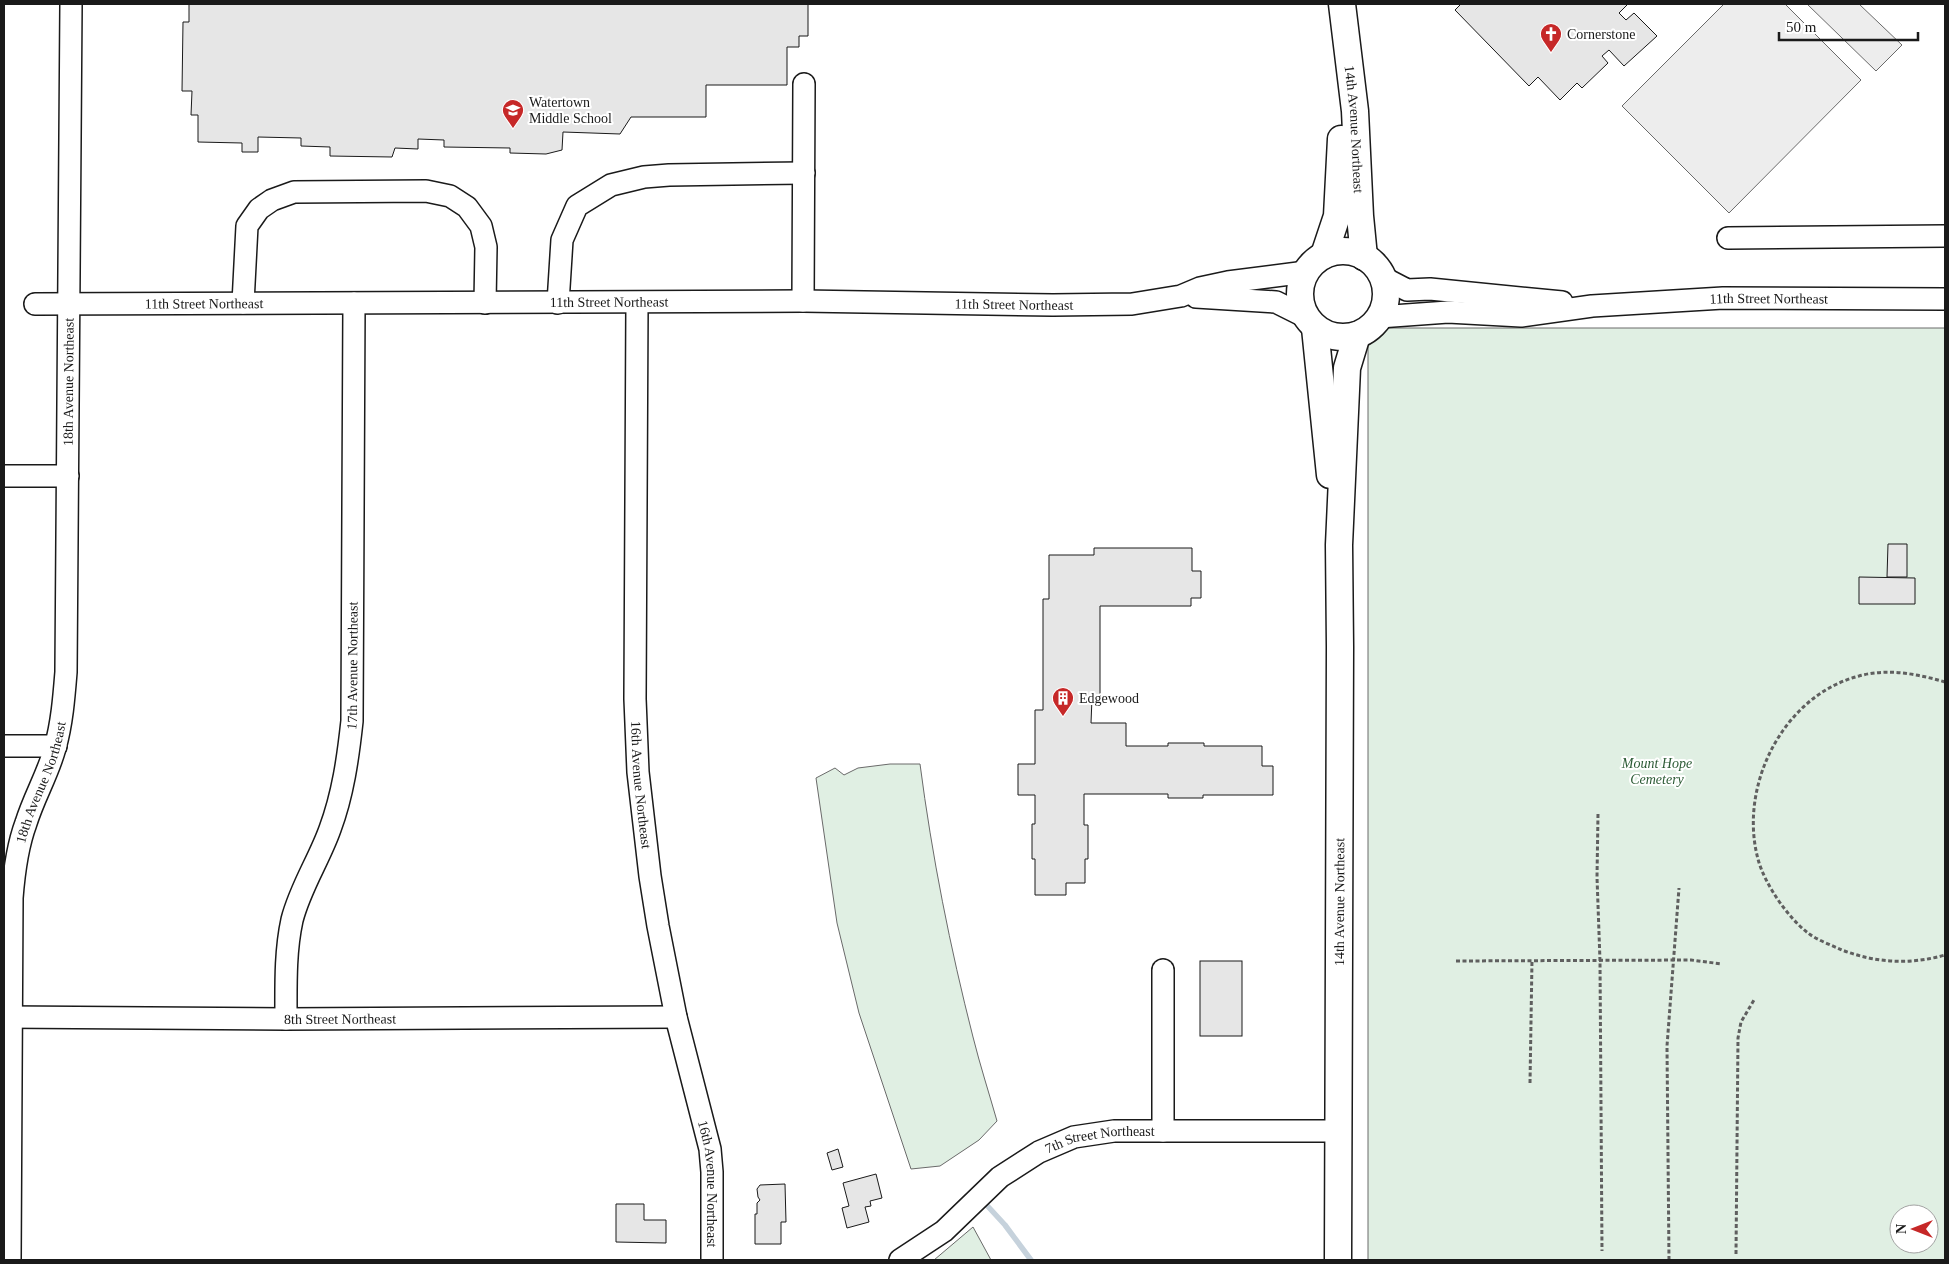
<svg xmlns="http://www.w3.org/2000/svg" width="1949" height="1264" viewBox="0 0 1949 1264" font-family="'Times New Roman',serif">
	<rect width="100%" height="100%" fill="#fff"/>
	<!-- green -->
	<g fill="#e0efe3" stroke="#6a6a6a" fill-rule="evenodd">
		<path d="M1368 328H1945V1260H1368ZM1899 1214H1929V1244H1899Z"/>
		<path d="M890 764H920C932 856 950 947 973 1037 980 1065 989 1093 997 1121L979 1140 940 1166 911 1169 859 1013 837 923 816 778 835 768 844 775 858 768Z"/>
		<polygon points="973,1227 991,1260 934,1260"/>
	</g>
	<!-- parking -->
	<g fill="#ededed" stroke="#6a6a6a">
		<polygon points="1724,4 1785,4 1861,80 1729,213 1622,106"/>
		<polygon points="1807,4 1859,4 1902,45 1876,71"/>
	</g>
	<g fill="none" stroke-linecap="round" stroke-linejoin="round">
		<!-- stream -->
		<polyline stroke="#c6d2dc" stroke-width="5.5" points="982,1200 1005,1225 1031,1260"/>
	</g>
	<!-- building -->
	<g fill="#e6e6e6" stroke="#1a1a1a">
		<polygon points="189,4 808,4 808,36 799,36 799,47 787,47 787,85 706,85 706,117 631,117 620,134 563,132 562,150 546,154 510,153 510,148 444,147 444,140 418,139 418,149 395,148 392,157 330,156 330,147 301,146 301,138 258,137 258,152 242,152 242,143 198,142 198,115 191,115 192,91 182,91 183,22 189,22"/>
		<polygon points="1461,4 1625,4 1627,5 1619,13 1626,20 1634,13 1657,36 1624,66 1609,50 1602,56 1608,63 1582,88 1577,83 1560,100 1538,77 1529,86 1455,10"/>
		<polygon points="1888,544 1907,544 1907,577 1887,577"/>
		<polygon points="1094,548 1192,548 1192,571 1201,571 1201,598 1191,598 1191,606 1100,606 1100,698 1092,698 1091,723 1126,723 1126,746 1168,746 1168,743 1204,743 1204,746 1262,746 1262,766 1273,766 1273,795 1203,795 1203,798 1168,798 1168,794 1084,794 1084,825 1088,825 1088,859 1085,859 1085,883 1066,883 1066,895 1035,895 1035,859 1032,859 1032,824 1035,824 1035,795 1018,795 1018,764 1035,764 1035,710 1043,710 1043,599 1049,599 1049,555 1094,555"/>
		<polygon points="1859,577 1915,578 1915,604 1859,604"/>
		<rect x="1200" y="961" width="42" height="75"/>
		<polygon points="838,1149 843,1167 832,1170 827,1153"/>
		<polygon points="876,1174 882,1198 870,1201 871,1206 865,1207 869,1222 847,1228 842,1208 849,1206 843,1183"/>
		<polygon points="785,1184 786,1222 781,1222 781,1244 755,1244 755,1214 757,1214 757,1203 760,1200 758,1197 757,1189 760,1185"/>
		<polygon points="616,1204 644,1204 644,1220 666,1220 666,1243 616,1242"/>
	</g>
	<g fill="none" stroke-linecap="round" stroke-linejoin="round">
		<!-- minor casing -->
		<g stroke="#1a1a1a" stroke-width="24">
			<g id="minor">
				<polyline points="1728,238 1945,236"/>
				<polyline points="1382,277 1407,290 1430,289 1562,302"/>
				<polyline points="1196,297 1276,302 1306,317"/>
				<polyline points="803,301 804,84"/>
				<polyline points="243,303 247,226 259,209 272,200 294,192 426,191 450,196 467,207 481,226 486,247 485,303"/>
				<polyline points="558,303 562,240 577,206 611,185 644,177 669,175 804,173"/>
				<path id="s1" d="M637 303 635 699 638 772 650 876 658 926 676 1017 710 1149 712 1172V1260"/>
				<path id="s2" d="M35 304 803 301 1053 305 1132 304 1181 296 1200 288 1228 282 1306 272"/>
				<path id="s3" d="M1379 317 1448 312 1521 316 1592 306 1723 298 1945 299"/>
				<polyline points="4,476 68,476"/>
				<polyline points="4,746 56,746"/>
				<polyline points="1163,970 1163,1131"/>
				<path id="s4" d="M4 1017 286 1019 676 1017"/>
				<path id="s5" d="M286 1019C286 986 285 952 292 920 300 888 319 860 330 829 343 794 348 758 352 721L354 303"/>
				<path id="s6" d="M10 1260 12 898C14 872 17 847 26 823 34 797 48 774 55 748 62 723 64 697 66 672L71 4"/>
				<path id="s7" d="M900 1260 944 1231 1000 1177 1039 1152 1074 1137 1114 1131H1339"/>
			</g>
		</g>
		<!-- major casing -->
		<g stroke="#1a1a1a" stroke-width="29">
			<g id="major">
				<path id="s8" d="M1342 4 1355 111 1360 216 1364 257"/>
				<circle cx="1343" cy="294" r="43"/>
				<polyline points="1324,255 1337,216 1341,139"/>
				<polyline points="1315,328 1330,475"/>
				<path id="s9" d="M1338 1260 1340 647 1339 545 1347 368 1357 335"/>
			</g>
		</g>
		<!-- path -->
		<g stroke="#5f5f5f" stroke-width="3" stroke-dasharray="4 2.5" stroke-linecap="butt">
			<path d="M1945 682C1918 674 1887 668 1859 676 1784 695 1738 785 1758 859 1764 883 1788 918 1808 933 1817 940 1831 945 1842 950 1876 963 1910 965 1945 955"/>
			<polyline points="1598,814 1597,877 1600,961 1602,1251"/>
			<polyline points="1456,961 1691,960 1722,964"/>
			<polyline points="1530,1083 1532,960"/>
			<polyline points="1736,1254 1738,1038 1741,1022 1754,1000"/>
			<polyline points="1669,1260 1667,1046 1679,888"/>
		</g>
		<!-- minor -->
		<use href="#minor" stroke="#fff" stroke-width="21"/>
		<!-- major -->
		<use href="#major" stroke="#fff" stroke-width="26"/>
	</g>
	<!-- icons -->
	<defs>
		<g id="church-pin" transform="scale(1.125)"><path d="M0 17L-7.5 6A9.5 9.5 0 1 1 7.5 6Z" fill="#c62828" stroke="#fff"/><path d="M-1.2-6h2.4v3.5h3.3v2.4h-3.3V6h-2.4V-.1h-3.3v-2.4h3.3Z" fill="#fff"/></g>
		<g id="school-pin" transform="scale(1.125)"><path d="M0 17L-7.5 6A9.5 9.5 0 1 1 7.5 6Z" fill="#c62828" stroke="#fff"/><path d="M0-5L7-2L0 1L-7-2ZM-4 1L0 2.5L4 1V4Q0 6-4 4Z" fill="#fff"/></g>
		<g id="building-pin" transform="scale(1.125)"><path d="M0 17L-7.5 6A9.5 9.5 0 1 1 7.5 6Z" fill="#c62828" stroke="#fff"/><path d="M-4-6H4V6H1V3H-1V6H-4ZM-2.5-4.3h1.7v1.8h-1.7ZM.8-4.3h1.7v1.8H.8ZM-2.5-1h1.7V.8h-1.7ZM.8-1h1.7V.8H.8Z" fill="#fff"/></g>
	</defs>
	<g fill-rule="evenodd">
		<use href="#church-pin" x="1551" y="34"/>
		<use href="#school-pin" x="513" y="110"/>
		<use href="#building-pin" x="1063" y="698"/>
	</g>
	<g text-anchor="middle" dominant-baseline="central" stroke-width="4" stroke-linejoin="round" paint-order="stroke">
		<!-- poi labels -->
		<g font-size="14" fill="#1a1a1a" stroke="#fff" text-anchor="start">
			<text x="1567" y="34">Cornerstone</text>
			<text x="529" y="102">Watertown<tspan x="529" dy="16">Middle School</tspan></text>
			<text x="1079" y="698">Edgewood</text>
		</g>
		<!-- street labels -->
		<g font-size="14" fill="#1a1a1a" stroke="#fff">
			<text stroke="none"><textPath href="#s8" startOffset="126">14th Avenue Northeast</textPath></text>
			<text stroke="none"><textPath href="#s3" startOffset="391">11th Street Northeast</textPath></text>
			<text stroke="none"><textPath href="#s2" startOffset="169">11th Street Northeast</textPath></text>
			<text stroke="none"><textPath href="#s2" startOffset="574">11th Street Northeast</textPath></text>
			<text stroke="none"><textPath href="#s2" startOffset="979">11th Street Northeast</textPath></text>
			<text stroke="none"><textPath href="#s6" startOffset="886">18th Avenue Northeast</textPath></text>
			<text stroke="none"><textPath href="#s5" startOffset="364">17th Avenue Northeast</textPath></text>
			<text stroke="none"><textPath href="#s6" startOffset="482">18th Avenue Northeast</textPath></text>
			<text stroke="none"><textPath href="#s1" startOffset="482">16th Avenue Northeast</textPath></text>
			<text stroke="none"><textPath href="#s9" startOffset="358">14th Avenue Northeast</textPath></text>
			<text stroke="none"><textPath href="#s4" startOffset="336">8th Street Northeast</textPath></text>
			<text stroke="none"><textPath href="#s7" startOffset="240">7th Street Northeast</textPath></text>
			<text stroke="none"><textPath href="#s1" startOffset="888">16th Avenue Northeast</textPath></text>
		</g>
		<!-- park labels -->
		<g font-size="14" font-style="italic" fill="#2b5a34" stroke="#fff">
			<text x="1657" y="763">Mount Hope<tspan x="1657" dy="16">Cemetery</tspan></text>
		</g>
	</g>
	<!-- border -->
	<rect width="1949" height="1264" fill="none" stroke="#1a1a1a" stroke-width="10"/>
	<!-- north arrow -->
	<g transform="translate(1914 1229) rotate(270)"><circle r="24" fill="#ffffff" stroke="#a3a3a3"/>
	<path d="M0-4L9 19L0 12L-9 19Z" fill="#c62828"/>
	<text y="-8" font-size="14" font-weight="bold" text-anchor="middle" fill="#1a1a1a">N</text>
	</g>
	<!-- scale -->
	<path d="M1779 32v8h139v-8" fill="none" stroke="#1a1a1a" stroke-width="2.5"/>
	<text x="1786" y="32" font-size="15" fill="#1a1a1a" stroke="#ffffff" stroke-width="4" paint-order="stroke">50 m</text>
</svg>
